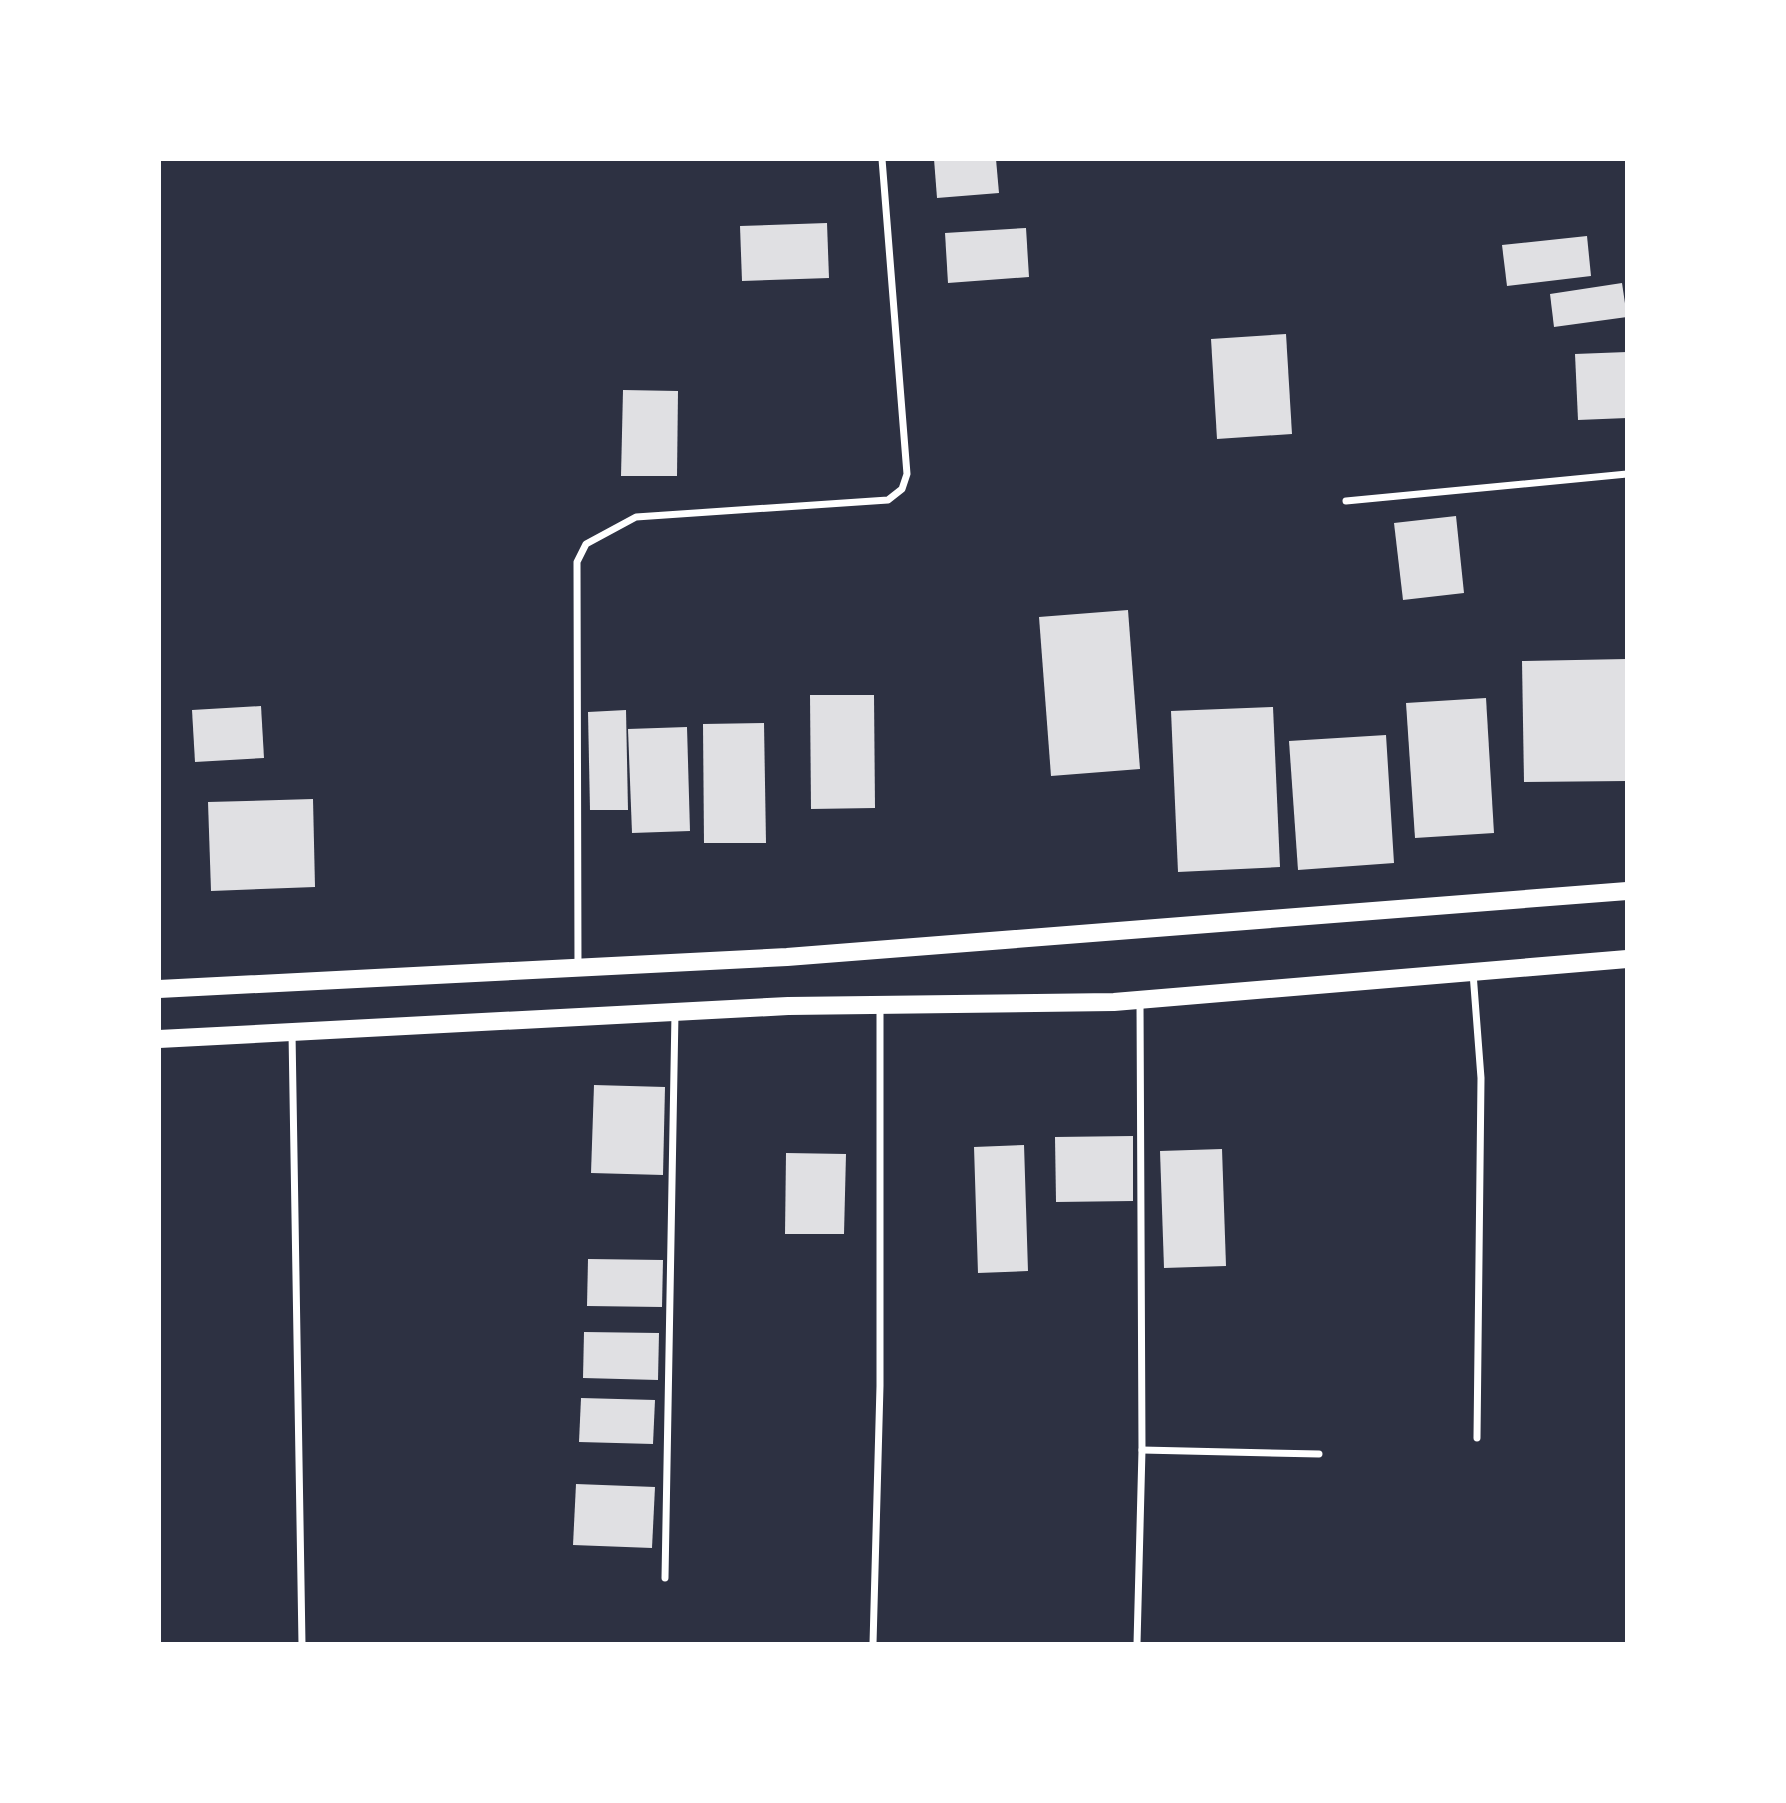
<svg xmlns="http://www.w3.org/2000/svg" width="1786" height="1803" viewBox="0 0 1786 1803" font-family="Helvetica,sans-serif">
	<rect width="100%" height="100%" fill="#2d3142"/>
	<!-- building -->
	<g fill="#e0e0e3">
		<polygon points="934,159 996,159 999,193 937,198"/>
		<polygon points="827,223 829,278 742,281 740,226"/>
		<polygon points="1026,228 1029,277 948,283 945,233"/>
		<polygon points="1587,236 1591,276 1507,286 1502,245"/>
		<polygon points="1622,283 1627,317 1554,327 1550,294"/>
		<polygon points="1286,334 1292,434 1217,439 1211,339"/>
		<polygon points="1627,352 1627,418 1578,420 1575,354"/>
		<polygon points="623,390 678,391 677,476 621,476"/>
		<polygon points="1456,516 1464,593 1403,600 1394,523"/>
		<polygon points="1128,610 1140,769 1051,776 1039,617"/>
		<polygon points="1627,659 1627,781 1524,782 1522,661"/>
		<polygon points="810,695 874,695 875,808 811,809"/>
		<polygon points="1486,698 1494,833 1415,838 1406,703"/>
		<polygon points="261,706 264,758 195,762 192,710"/>
		<polygon points="1273,707 1280,867 1178,872 1171,711"/>
		<polygon points="626,710 628,810 590,810 588,712"/>
		<polygon points="764,723 766,843 704,843 703,724"/>
		<polygon points="687,727 690,831 632,833 628,729"/>
		<polygon points="1386,735 1394,863 1298,870 1289,741"/>
		<polygon points="313,799 315,887 211,891 208,802"/>
		<polygon points="594,1085 665,1087 663,1175 591,1173"/>
		<polygon points="1133,1136 1133,1201 1056,1202 1055,1137"/>
		<polygon points="1024,1145 1028,1271 978,1273 974,1147"/>
		<polygon points="1222,1149 1226,1266 1164,1268 1160,1151"/>
		<polygon points="786,1153 846,1154 844,1234 785,1234"/>
		<polygon points="588,1259 663,1260 662,1307 587,1306"/>
		<polygon points="584,1332 659,1333 658,1380 583,1378"/>
		<polygon points="581,1398 655,1400 653,1444 579,1442"/>
		<polygon points="576,1484 655,1487 652,1548 573,1545"/>
	</g>
	<g fill="none" stroke-linecap="round" stroke-linejoin="round">
		<!-- minor -->
		<g stroke="#fff" stroke-width="7">
			<polyline points="1346,501 1627,474"/>
			<polyline points="578,967 577,562 586,544 636,517 888,500 902,489 907,474 882,159"/>
			<polyline points="1473,973 1481,1078 1477,1438"/>
			<polyline points="292,1033 302,1644"/>
			<polyline points="1142,1450 1319,1454"/>
			<polyline points="665,1578 675,1013"/>
			<polyline points="873,1644 880,1386 880,1004"/>
			<polyline points="1137,1644 1142,1450 1140,1001"/>
		</g>
		<!-- primary -->
		<g stroke="#fff" stroke-width="18">
			<polyline points="159,989 787,957 1627,891"/>
			<polyline points="159,1039 788,1006 1114,1002 1627,959"/>
		</g>
	</g>
	<!-- border -->
	<rect width="1786" height="1803" fill="none" stroke="#ffffff" stroke-width="322"/>
</svg>
